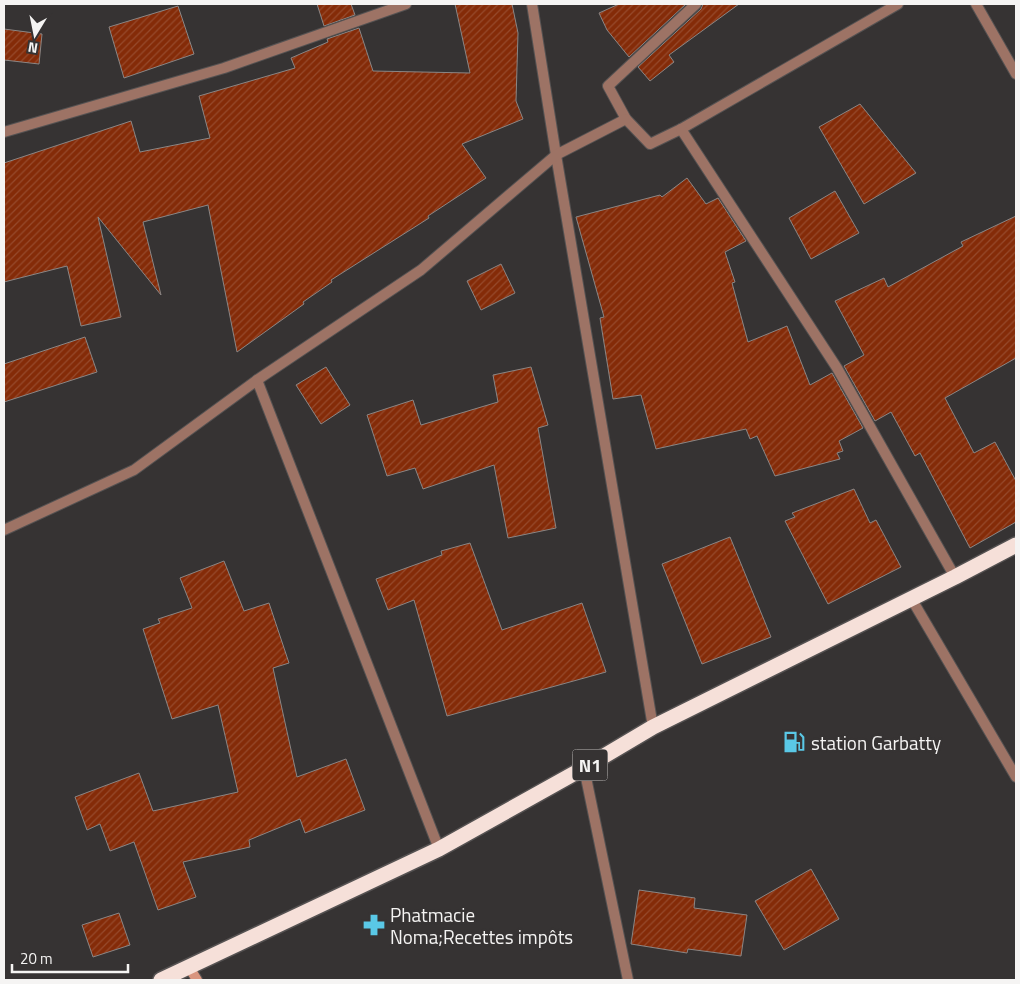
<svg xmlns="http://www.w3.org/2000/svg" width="1020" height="984" viewBox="0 0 1020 984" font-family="'Titillium Web',sans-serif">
	<defs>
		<pattern id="building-hatch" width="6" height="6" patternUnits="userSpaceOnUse" patternTransform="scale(1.25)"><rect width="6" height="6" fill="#842b08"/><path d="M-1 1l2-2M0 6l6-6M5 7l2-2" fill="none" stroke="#964a2c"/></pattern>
	</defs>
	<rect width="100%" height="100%" fill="#363333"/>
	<!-- building -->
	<g fill="url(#building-hatch)" stroke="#8a8685">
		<polygon points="317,4 351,4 355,15 324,26"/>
		<polygon points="455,4 512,4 518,33 516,101 523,119 462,144 486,178 428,216 429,218 331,280 332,282 303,302 304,304 237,352 208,205 143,222 161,295 98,217 121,317 81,326 67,266 4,282 4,163 131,121 140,152 210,138 199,96 295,68 291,58 328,42 327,39 359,28 373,71 470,73"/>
		<polygon points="619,4 686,4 629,57 607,30 599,13"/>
		<polygon points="703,4 739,4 669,55 674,62 650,81 638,67 701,9"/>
		<polygon points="178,6 194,54 124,78 109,27"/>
		<polygon points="4,29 42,34 39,64 4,60"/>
		<polygon points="860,104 916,173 864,204 819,127"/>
		<polygon points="687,178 706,204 718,198 746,241 725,252 735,282 732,283 748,342 787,326 810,385 832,373 863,428 839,441 843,451 837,453 840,459 775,476 757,436 750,439 746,429 656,449 641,395 613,399 600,318 604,317 576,217 660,195 662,197"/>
		<polygon points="835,191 859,233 811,259 789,218"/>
		<polygon points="1016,216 1016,358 945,398 974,453 995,442 1016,481 1016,522 970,548 920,453 915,456 891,412 875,421 844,366 864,355 835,301 884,278 888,287 963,246 961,242"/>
		<polygon points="501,264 515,293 481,310 467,281"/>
		<polygon points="85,337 97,372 4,402 4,364"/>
		<polygon points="326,367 350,405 321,424 296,385"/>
		<polygon points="531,367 548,425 538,428 556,528 508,538 494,465 423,489 415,468 387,476 367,415 413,400 421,425 498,402 493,375"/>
		<polygon points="854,489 870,523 876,520 901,567 828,604 785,521 795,517 792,513"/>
		<polygon points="730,537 771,637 702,664 662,564"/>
		<polygon points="470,543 502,630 582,603 606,672 447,716 414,600 388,610 376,579 442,555 441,551"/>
		<polygon points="224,561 244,611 269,603 289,663 273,668 297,777 346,759 365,810 305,833 300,819 249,840 250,847 183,862 196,897 158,910 134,842 110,851 100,824 87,830 75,797 139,773 153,811 238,792 218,705 172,719 143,629 160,623 158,619 192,608 180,578"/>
		<polygon points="811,869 839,919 784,950 755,901"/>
		<polygon points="639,890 695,898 694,908 747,915 741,956 688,949 687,953 631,944"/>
		<polygon points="119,913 130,945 93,957 82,925"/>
	</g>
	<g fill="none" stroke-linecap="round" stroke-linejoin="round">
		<!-- street casing -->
		<g stroke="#555252" stroke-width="12">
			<g id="street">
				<polyline points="532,4 556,155 653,727"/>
				<polyline points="696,4 608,86 626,119 650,144 681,129 898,4"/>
				<polyline points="976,4 1016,74"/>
				<polyline points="681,129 837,368 955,577"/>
				<polyline points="4,132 224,68 406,4"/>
				<polyline points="257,380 439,849"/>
				<polyline points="4,530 134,470 257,380 421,270 556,155 626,119"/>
				<polyline points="911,598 1016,777"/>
				<polyline points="584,768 628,980"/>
			</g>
		</g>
		<!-- secondary casing -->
		<g stroke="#555252" stroke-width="12">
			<polyline id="secondary" points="189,967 197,980"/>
		</g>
		<!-- highway casing -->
		<g stroke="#555252" stroke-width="18">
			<polyline id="highway" points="161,980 439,849 584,768 653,727 955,577 1016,545"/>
		</g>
		<!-- street -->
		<use href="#street" stroke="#9d7365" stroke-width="10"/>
		<!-- secondary -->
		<use href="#secondary" stroke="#d9957f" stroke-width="10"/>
		<!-- highway -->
		<use href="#highway" stroke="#f6e0d9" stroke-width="15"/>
	</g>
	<!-- icons -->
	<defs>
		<g id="fuel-bare" transform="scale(1.725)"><path d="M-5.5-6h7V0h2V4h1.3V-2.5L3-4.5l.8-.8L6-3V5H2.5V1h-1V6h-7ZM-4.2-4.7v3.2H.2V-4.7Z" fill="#5ac8e6" stroke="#363333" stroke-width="2.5" paint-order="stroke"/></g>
		<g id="pharmacy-bare" transform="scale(1.725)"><path d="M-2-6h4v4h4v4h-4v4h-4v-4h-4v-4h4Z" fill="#5ac8e6" stroke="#363333" stroke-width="2.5" paint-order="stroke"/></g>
	</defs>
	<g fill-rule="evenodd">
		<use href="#fuel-bare" x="794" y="742"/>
		<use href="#pharmacy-bare" x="374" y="925"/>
	</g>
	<g text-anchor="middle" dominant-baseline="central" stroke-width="4.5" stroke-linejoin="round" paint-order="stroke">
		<!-- shield labels -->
		<rect fill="#363333" stroke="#bcbab9" stroke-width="1" x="572.5" y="749.5" width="35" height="31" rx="4"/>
		<g font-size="18" font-weight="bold" fill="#f5f4f3">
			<text x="590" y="765">N1</text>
		</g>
		<!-- poi labels -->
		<g font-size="19" fill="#f5f4f3" stroke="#363333" text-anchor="start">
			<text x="811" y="742">station Garbatty</text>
			<text x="390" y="914">Phatmacie<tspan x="390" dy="22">Noma;Recettes impôts</tspan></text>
		</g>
	</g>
	<!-- border -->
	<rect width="1020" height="984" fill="none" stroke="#f5f4f3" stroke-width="10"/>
	<!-- north arrow -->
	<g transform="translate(35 35) rotate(190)" stroke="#363333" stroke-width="4" paint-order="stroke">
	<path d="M0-4L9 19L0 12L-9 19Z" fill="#f5f4f3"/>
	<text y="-8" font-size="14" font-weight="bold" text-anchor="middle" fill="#f5f4f3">N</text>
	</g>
	<!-- scale -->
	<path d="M12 964v8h116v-8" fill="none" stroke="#f5f4f3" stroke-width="2.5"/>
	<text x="20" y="964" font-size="15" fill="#f5f4f3" stroke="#363333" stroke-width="4" paint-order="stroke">20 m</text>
</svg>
